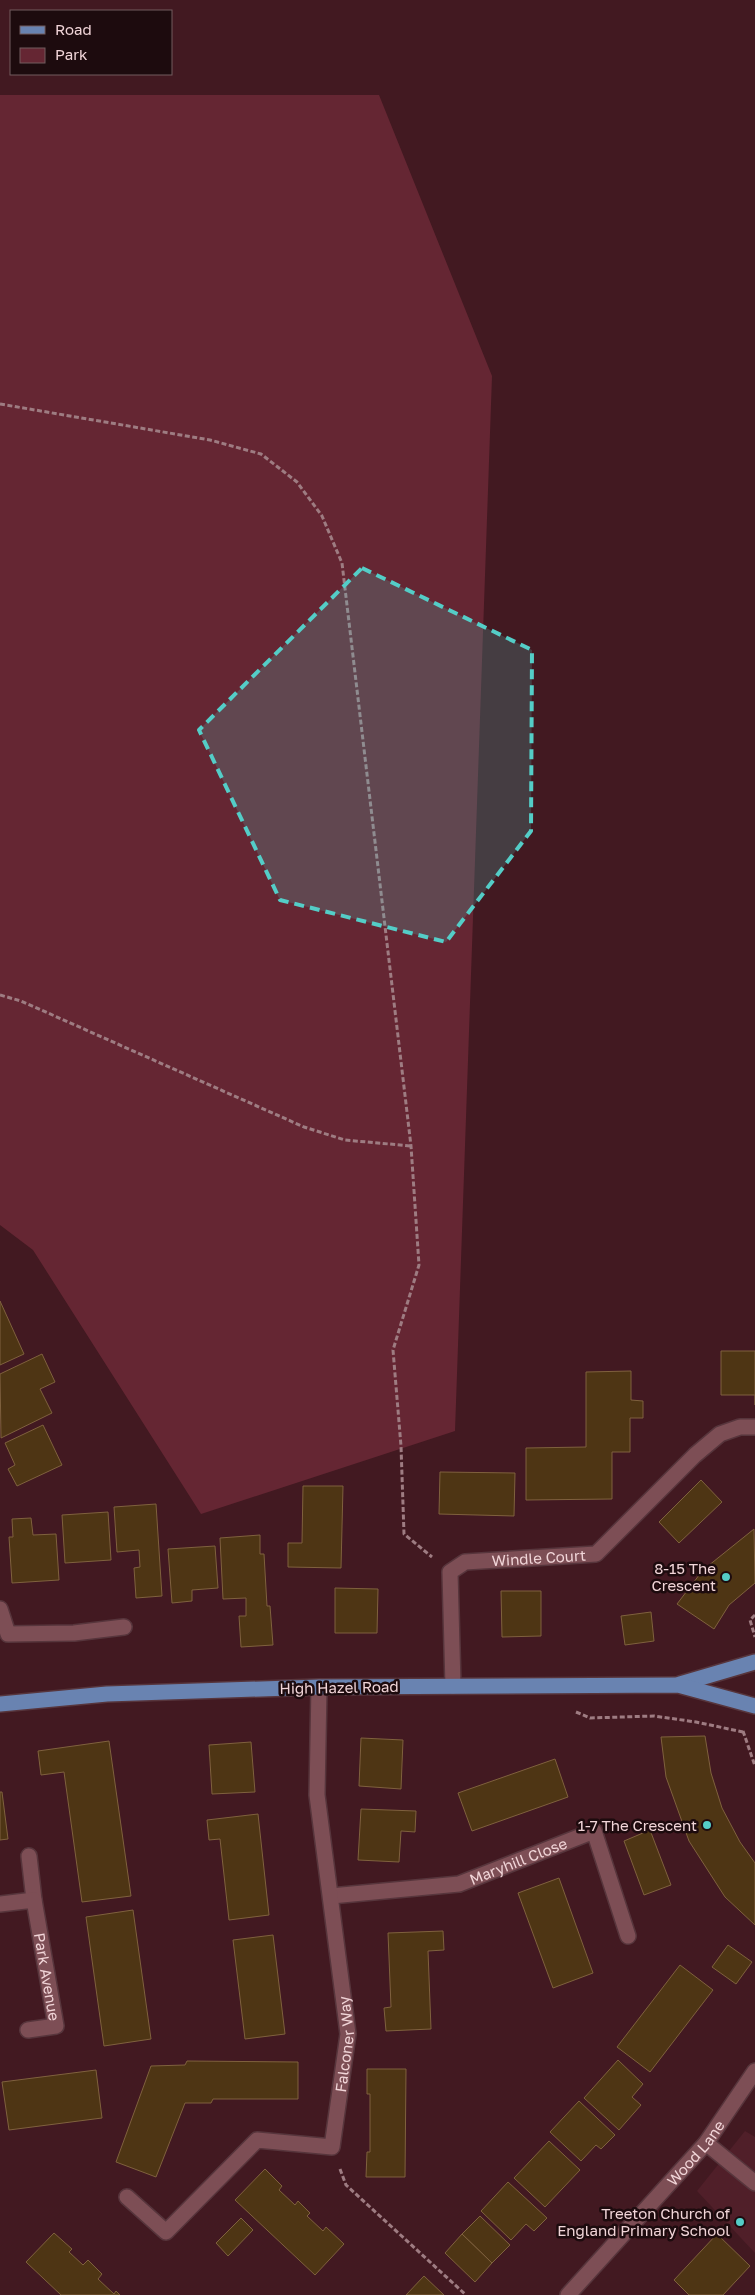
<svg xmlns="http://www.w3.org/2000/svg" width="755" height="2295" viewBox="0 0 755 2295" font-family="'Golos Text',sans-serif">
	<rect width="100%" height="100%" fill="#421921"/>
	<!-- built -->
	<polygon fill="#501f29" points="745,2131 755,2137 755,2253 697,2191"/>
	<!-- green -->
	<polygon fill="#652633" points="0,95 379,95 492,376 455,1431 201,1514 33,1250 0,1225"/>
	<!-- building -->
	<g fill="#4e3514" stroke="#7f613e">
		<polygon points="0,1301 24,1354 0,1365"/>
		<polygon points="721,1351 755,1351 755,1405 755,1395 721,1395"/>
		<polygon points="42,1354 55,1382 40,1389 52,1413 1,1438 0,1374"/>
		<polygon points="631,1371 631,1400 643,1401 643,1418 630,1418 630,1452 612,1452 612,1499 526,1500 526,1448 586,1447 586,1372"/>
		<polygon points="43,1425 62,1465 17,1486 8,1469 15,1465 5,1443"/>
		<polygon points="440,1472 515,1473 514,1516 439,1514"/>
		<polygon points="701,1480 722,1502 679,1543 659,1522"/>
		<polygon points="303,1486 343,1486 341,1568 288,1567 288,1543 302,1543"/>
		<polygon points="156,1504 162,1596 136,1598 134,1568 140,1567 139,1550 117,1552 114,1507"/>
		<polygon points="108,1512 111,1560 65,1563 62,1515"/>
		<polygon points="31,1518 33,1535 56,1534 59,1580 12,1583 9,1537 13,1537 12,1519"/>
		<polygon points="754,1529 755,1583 729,1605 714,1629 677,1604 703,1570"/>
		<polygon points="260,1535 260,1554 264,1554 267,1606 270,1606 273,1645 241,1647 239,1616 246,1616 246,1598 223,1599 220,1538"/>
		<polygon points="215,1546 218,1588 192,1590 192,1601 172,1603 168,1549"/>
		<polygon points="335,1588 378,1589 377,1633 335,1633"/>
		<polygon points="501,1591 541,1591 541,1636 502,1637"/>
		<polygon points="651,1612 654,1641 625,1645 621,1616"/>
		<polygon points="705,1736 711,1773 722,1808 740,1842 755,1863 755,1925 725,1897 689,1841 666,1777 661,1737"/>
		<polygon points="361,1738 403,1740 401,1789 359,1786"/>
		<polygon points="109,1741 131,1896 82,1902 64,1772 41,1775 38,1751"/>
		<polygon points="251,1742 255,1792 212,1794 209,1745"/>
		<polygon points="555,1759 568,1797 472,1831 458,1793"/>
		<polygon points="0,1792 2,1792 8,1839 0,1840"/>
		<polygon points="361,1809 416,1811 415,1832 401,1831 399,1862 358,1860"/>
		<polygon points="258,1814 269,1915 229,1920 220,1839 209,1840 207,1820"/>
		<polygon points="650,1830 671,1885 644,1895 624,1841"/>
		<polygon points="559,1878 593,1973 553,1988 518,1893"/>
		<polygon points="133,1910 151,2039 104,2046 86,1917"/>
		<polygon points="443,1931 444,1950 428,1951 431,2029 386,2031 384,2008 391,2007 388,1933"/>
		<polygon points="273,1935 285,2034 245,2039 233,1940"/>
		<polygon points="728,1945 752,1962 736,1984 712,1967"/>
		<polygon points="680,1965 713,1990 650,2072 617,2047"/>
		<polygon points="618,2060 643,2084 632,2097 641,2105 619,2130 584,2098"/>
		<polygon points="187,2061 298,2062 298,2099 213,2099 211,2103 185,2103 156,2177 116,2162 151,2066 185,2065"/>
		<polygon points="367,2069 406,2069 405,2177 366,2177 367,2152 370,2152 370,2094 367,2094"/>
		<polygon points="96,2070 102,2118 9,2130 2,2082"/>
		<polygon points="579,2101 615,2135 601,2149 596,2145 581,2161 550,2132"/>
		<polygon points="549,2141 580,2170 545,2207 514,2178"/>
		<polygon points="265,2169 282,2186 279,2190 295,2205 298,2201 310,2213 307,2216 323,2231 326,2227 344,2244 315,2275 235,2200"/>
		<polygon points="508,2182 547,2218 534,2231 526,2224 511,2240 481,2211"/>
		<polygon points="480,2216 510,2245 492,2263 462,2234"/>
		<polygon points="241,2218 253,2230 228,2256 216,2243"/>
		<polygon points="54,2233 72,2249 69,2252 83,2265 88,2260 102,2274 98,2279 114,2294 116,2291 120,2295 61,2295 26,2262"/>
		<polygon points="462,2234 492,2263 475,2282 445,2253"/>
		<polygon points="717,2234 750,2266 723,2295 689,2295 674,2280"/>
		<polygon points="424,2276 444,2295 406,2295"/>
	</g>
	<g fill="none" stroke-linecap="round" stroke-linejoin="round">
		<!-- minor casing -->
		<g stroke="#57353c" stroke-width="18">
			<g id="minor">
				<polyline points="0,1609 8,1634 74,1633 124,1627"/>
				<path id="s1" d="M453 1686 450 1572 465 1562 596 1554 695 1455 720 1434 740 1427H755"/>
				<polyline points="29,1856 34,1900"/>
				<path id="s2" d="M331 1896 459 1884 594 1831 628 1936"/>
				<path id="s3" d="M0 1904 34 1900 56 2026 28 2030"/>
				<polyline points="706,2143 755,2183"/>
				<path id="s4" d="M127 2197 166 2232 257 2140 332 2147 348 2034 317 1795 319 1687"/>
				<path id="s5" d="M568 2295 706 2143 755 2071"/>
			</g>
		</g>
		<!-- major casing -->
		<g stroke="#57353c" stroke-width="18">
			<g id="major">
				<polyline points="680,1684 755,1662"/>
				<polyline points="0,1704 107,1694 319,1687 678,1685 755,1706"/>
			</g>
		</g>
		<!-- path -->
		<g stroke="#9e7c82" stroke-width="3" stroke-dasharray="5 2.5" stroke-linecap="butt">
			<polyline points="0,404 210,440 261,454 297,482 322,516 342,563 411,1146 419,1265 393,1350 401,1446 404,1534 432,1557"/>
			<polyline points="0,995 21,1001 304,1127 345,1140 411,1146"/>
			<polyline points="755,1615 750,1620 755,1637"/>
			<polyline points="576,1712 590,1718 654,1716 696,1722 743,1732"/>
			<polyline points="743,1731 755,1766"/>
			<polyline points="340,2169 346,2185 466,2295"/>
		</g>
		<!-- minor -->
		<use href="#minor" stroke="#7d4e55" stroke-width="15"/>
		<!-- major -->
		<use href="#major" stroke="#6983b1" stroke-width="15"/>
	</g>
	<!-- marked area -->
	<path fill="#54cdc7" fill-opacity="0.2" stroke="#54cdc7" stroke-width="4" stroke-dasharray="10 6" stroke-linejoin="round" d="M362 568 532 650 531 831 446 942 280 900 199 730Z"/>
	<!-- markers -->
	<g fill="#54cdc7" stroke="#1d0b0e" stroke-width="2">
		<circle cx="726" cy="1577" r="5"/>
		<circle cx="707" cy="1825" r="5"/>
		<circle cx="740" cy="2222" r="5"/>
	</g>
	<g text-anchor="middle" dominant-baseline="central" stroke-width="5" stroke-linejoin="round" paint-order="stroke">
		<!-- street labels -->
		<g font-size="15" fill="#f1d5d8" stroke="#1d0b0e">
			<text stroke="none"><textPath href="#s1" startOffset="206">Windle Court</textPath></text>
			<text transform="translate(339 1687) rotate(-1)">High Hazel Road</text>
			<text stroke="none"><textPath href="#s2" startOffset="192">Maryhill Close</textPath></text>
			<text stroke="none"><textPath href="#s3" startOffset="112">Park Avenue</textPath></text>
			<text stroke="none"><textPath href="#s4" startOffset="361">Falconer Way</textPath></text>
			<text stroke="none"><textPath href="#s5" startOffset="191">Wood Lane</textPath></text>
		</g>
		<!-- poi labels -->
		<g font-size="15" fill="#f1d5d8" stroke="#1d0b0e" text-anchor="end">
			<text x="716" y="1568">8-15 The<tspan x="716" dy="17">Crescent</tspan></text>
			<text x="697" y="1825">1-7 The Crescent</text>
			<text x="730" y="2213">Treeton Church of<tspan x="730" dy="17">England Primary School</tspan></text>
		</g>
	</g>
	<!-- legend -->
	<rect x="10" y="10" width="162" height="65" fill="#1d0b0e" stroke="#725c5f"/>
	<rect x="20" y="26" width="25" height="8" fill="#6983b1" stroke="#725c5f"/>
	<text x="55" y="35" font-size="15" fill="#f1d5d8">Road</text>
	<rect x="20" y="48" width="25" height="15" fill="#652633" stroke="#725c5f"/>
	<text x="55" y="60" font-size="15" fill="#f1d5d8">Park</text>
</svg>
